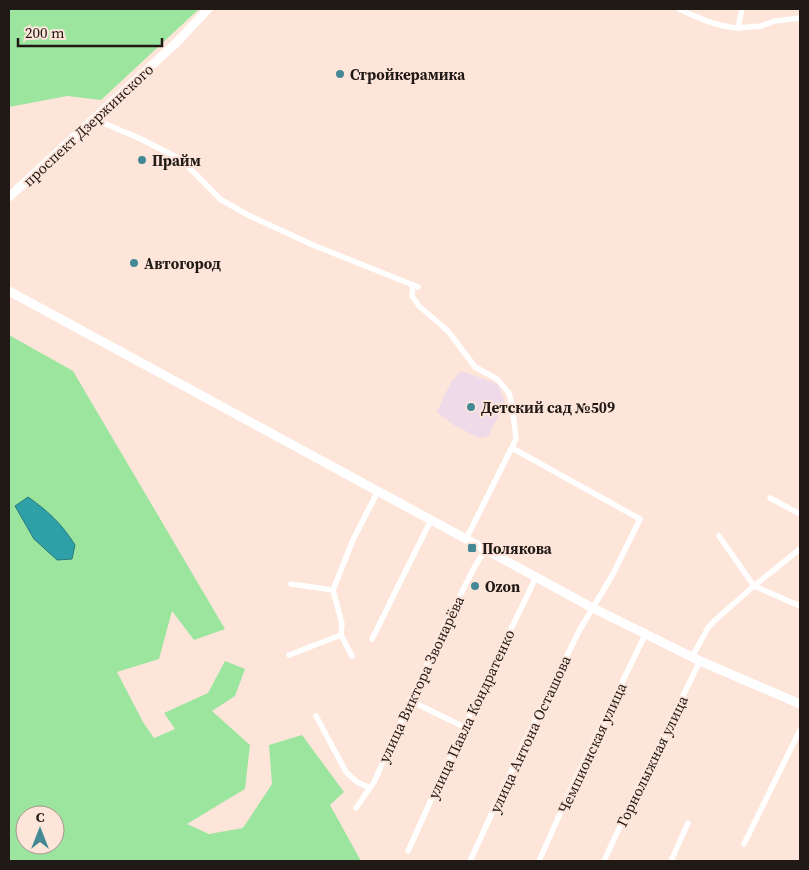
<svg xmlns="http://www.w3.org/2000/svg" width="809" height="870" viewBox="0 0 809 870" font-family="'Source Serif 4',serif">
	<rect width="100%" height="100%" fill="#fde5da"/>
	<!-- education -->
	<polygon fill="#efdae9" points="461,371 498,384 505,402 488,436 479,438 454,425 437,412 451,382"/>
	<!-- green -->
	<g fill="#9be59f" fill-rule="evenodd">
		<polygon points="9,9 199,9 101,100 67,96 9,107"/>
		<path d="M9 335 73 371 225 629 194 640 172 611 159 659 117 672 143 722 154 738 175 729 164 713 208 693 225 661 245 669 235 696 212 711 250 745 245 789 187 824 209 834 243 828 272 784 269 745 302 735 344 792 330 805 361 861H9ZM25 815H55V845H25Z"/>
	</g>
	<!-- water -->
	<path fill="#2ea1a8" stroke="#2a787c" d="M28 497C48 511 62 524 75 545L72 559 57 560 34 539 15 506Z"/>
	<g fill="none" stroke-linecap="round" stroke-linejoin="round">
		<!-- street -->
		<g stroke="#fff" stroke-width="5.5">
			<path d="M679 9C696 17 718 27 738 28L742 9"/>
			<polyline points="738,28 761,26 775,21 800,18"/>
			<polyline points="94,119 141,139 182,160 220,199 246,214 313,245 418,287"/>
			<polyline points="413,285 412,296 419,306 448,331 475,367 497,379 509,393 512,405 516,439 466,539"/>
			<polyline points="770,498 800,514"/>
			<polyline points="719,536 754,586 800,606"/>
			<polyline points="291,584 333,590"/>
			<polyline points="341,635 342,624 333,590 353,540 378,491"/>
			<polyline points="341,635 352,656"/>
			<polyline points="372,639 431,520"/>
			<polyline points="289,655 341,635"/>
			<polyline points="692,657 708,628 714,621 754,586 800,549"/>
			<polyline points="410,699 417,704 464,727"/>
			<polyline points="316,716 346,772 357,782 370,788"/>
			<polyline points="356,808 374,782 443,629 474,568 485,550"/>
			<polyline points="744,844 800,730"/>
			<polyline points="408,851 464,727 536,577"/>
			<polyline points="470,861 524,743 579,631 613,574 640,519 512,448"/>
			<polyline points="539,861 575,780 645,635"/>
			<polyline points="604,861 634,796 700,661"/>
			<polyline points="671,861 688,823"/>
		</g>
		<!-- secondary -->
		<g stroke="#fff" stroke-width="9">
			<polyline points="9,197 177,42 208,9"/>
			<polyline points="9,291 593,608 700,661 800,704"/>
		</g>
	</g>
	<!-- markers -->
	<g fill="#448995" stroke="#fde5da" stroke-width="2">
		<circle cx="340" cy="74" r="5"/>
		<circle cx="142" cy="160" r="5"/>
		<circle cx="134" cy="263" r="5"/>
		<circle cx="471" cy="407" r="5"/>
		<rect x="467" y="543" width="10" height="10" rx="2.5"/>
		<circle cx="475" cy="586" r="5"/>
	</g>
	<g text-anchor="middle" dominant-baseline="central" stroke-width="4" stroke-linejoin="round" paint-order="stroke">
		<!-- poi labels -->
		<g font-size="15" font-weight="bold" fill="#211915" stroke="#fde5da" text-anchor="start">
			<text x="350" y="74">Стройкерамика</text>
			<text x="152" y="160">Прайм</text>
			<text x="144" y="263">Автогород</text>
			<text x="481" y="407">Детский сад №509</text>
			<text x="482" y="548">Полякова</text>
			<text x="485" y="586">Ozon</text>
		</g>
		<!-- street labels -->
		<g font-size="15" fill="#211915" stroke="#fde5da">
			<text transform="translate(88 125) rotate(-43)">проспект Дзержинского</text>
			<text transform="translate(421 679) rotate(-65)">улица Виктора Звонарёва</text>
			<text transform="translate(471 714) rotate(-65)">улица Павла Кондратенко</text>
			<text transform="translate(530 734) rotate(-65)">улица Антона Осташова</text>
			<text transform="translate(592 748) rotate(-65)">Чемпионская улица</text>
			<text transform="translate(652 761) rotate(-64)">Горнолыжная улица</text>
		</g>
	</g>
	<!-- border -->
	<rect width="809" height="870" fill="none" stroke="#211915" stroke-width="20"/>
	<!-- north arrow -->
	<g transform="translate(40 830)"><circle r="24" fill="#fde5da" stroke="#a5938b"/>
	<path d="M0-4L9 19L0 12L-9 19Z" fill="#448995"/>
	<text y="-8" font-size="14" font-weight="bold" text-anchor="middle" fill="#211915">С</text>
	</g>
	<!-- scale -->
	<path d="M18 38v8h144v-8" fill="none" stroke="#211915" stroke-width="2.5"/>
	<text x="25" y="38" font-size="15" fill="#211915" stroke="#fde5da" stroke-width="4" paint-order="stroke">200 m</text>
</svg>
